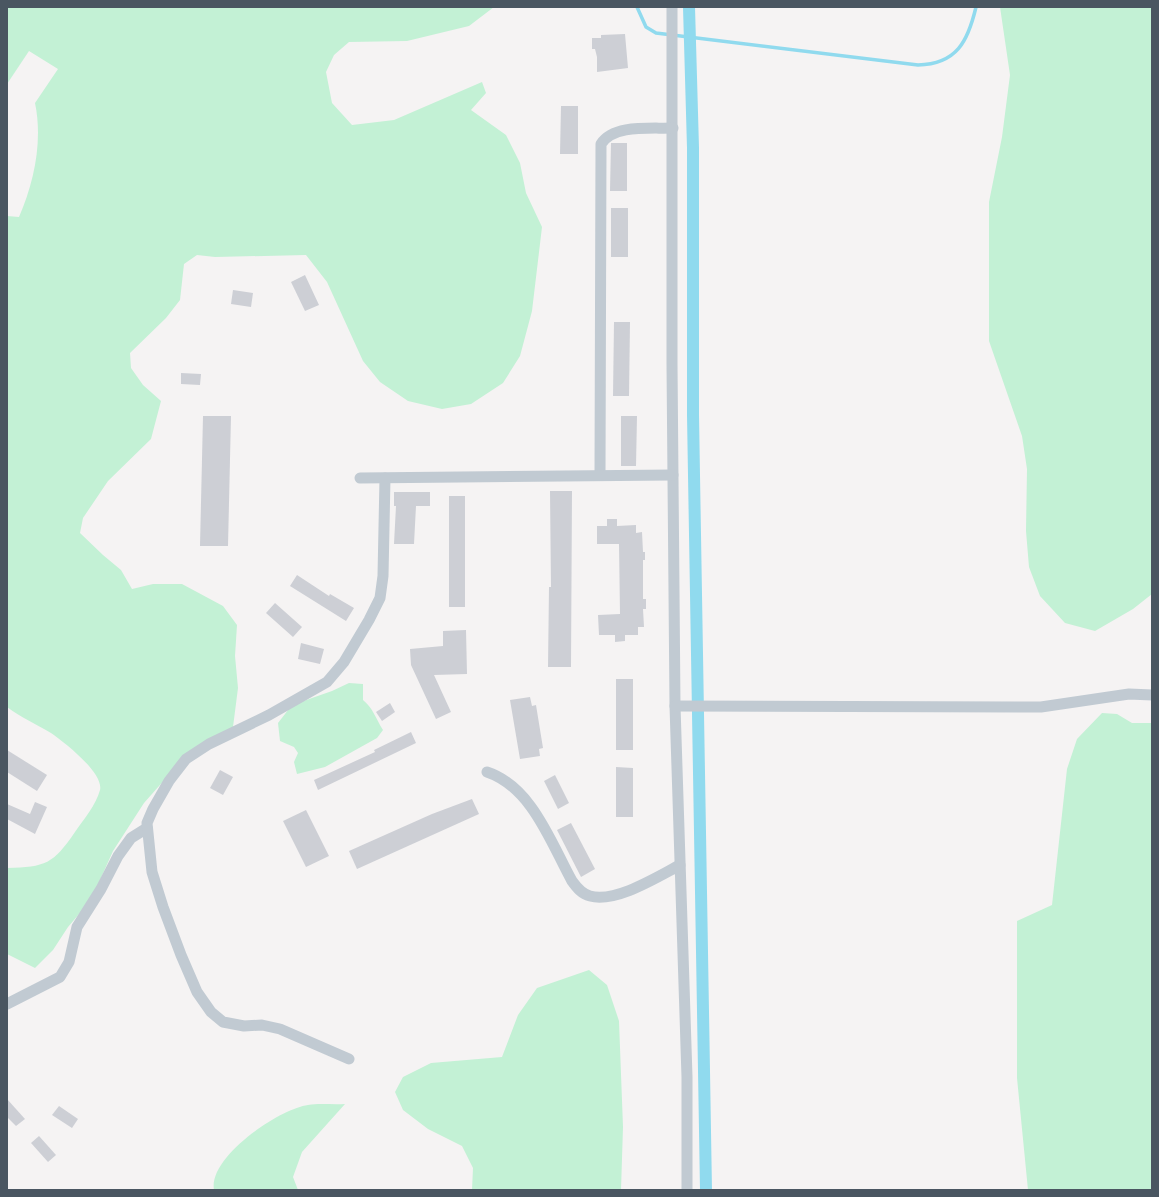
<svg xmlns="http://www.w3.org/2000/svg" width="1159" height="1197" viewBox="0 0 1159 1197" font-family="'Source Sans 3',sans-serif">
	<rect width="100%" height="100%" fill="#f5f3f3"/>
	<!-- green -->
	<g fill="#c3f1d5">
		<path d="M7 7H494L469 26 407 41 349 42 334 55 326 72 332 103 352 125 394 120 482 82 486 93 471 110 506 135 520 163 526 193 542 227 532 311 520 356 503 383 471 404 442 409 408 401 380 382 363 361 327 282 306 255 215 257 197 255 184 264 180 300 166 318 130 353 131 368 143 385 161 401 151 439 108 481 83 518 80 533 103 555 121 570 132 589 153 584H182L223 606 237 625 235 656 238 688 233 727 167 777 144 803 113 851 91 900 68 927 53 950 35 968 7 954V868C46 867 53 864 75 832 84 819 96 805 100 790 104 773 64 742 51 733 36 724 22 718 7 707V216L19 217C34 183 43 141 35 103L58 69 29 51 7 84Z"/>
		<polygon points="1000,7 1152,7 1152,594 1133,609 1095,631 1065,623 1040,596 1029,567 1026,531 1027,469 1022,436 989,341 989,202 1002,137 1010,75"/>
		<path d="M349 683 363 684V700C373 708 376 719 383 730L377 738 325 767 297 774 294 762 298 753 294 747 280 741 278 723 292 705 332 691Z"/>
		<polygon points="1102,713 1117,714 1132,723 1152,723 1152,1190 1028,1190 1017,1078 1017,921 1052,905 1067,769 1077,739"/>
		<polygon points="589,970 607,985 619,1021 623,1127 621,1190 472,1190 473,1168 462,1146 428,1129 403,1110 395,1092 403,1077 431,1063 502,1057 518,1015 537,988"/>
		<path d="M345 1104 302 1152 293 1177 298 1190H214C208 1157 279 1109 308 1105 320 1103 333 1105 345 1104Z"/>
	</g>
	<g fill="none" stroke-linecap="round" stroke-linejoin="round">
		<!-- stream -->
		<path stroke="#90daee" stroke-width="3.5" d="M637 7 646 27 656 33 918 65C957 64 968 41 976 7"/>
		<!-- canal -->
		<polyline stroke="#90daee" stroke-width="12" points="689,7 693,148 693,415 706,1190"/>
	</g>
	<!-- building -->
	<g fill="#cdcfd5">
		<polygon points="625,34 628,68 597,72 597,57 595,49 592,49 592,38 601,38 601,35"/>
		<polygon points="561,106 578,106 578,154 560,154"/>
		<polygon points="611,143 627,143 627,191 610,191"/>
		<rect x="611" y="208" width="17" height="49"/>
		<polygon points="305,275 319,305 305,311 291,282"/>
		<polygon points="233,290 253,293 251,307 231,304"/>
		<polygon points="614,322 630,322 629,396 613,396"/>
		<polygon points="181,373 201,374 200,385 181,384"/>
		<polygon points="203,416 231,416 228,546 200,546"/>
		<polygon points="621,416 637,416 636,466 621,466"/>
		<polygon points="550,491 572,491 571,667 548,667 549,587 551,587"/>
		<polygon points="394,492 430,492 430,506 416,506 414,544 394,544 396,506 394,506"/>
		<rect x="449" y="496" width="16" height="111"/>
		<polygon points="607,519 617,519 617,526 636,525 636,533 642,532 643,552 645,552 645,560 643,560 643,599 646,599 646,609 643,609 644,627 638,627 638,635 625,635 625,641 615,642 615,635 599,635 598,615 620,614 619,544 597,544 597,526 607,526"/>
		<polygon points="297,575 329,596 330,594 354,608 346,621 290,586"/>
		<polygon points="275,603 302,627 293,637 266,613"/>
		<polygon points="466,630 467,674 434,675 451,712 436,719 411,665 410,649 443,646 443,631"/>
		<polygon points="301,643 324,649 320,664 298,659"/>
		<rect x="616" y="679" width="17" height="71"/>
		<polygon points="530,697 532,706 536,705 543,748 539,749 540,756 520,759 510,700"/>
		<polygon points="390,703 395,712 382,721 376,712"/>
		<polygon points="411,732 416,743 318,790 314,780 375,752 374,750"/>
		<polygon points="7,750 47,775 37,791 7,772"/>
		<polygon points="616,767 633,768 633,817 616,817"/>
		<polygon points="220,770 233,777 223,795 210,788"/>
		<polygon points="555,775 569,803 558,809 544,781"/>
		<polygon points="472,799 479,814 357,869 349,851 432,814"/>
		<polygon points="35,802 47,807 35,834 7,819 7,804 30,814"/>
		<polygon points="306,810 329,856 306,867 283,821"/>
		<polygon points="571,823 595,869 581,877 557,830"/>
		<polygon points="7,1099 25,1119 16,1126 7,1117"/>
		<polygon points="59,1106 78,1119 72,1128 52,1115"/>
		<polygon points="39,1136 56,1155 48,1162 31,1143"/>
	</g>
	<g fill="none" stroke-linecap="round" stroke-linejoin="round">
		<!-- street -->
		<g stroke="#c1cad2" stroke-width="11">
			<polyline points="672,7 672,364 675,706 687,1077 687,1190"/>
			<path d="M600 475 601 144C614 124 651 129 673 128"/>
			<polyline points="360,478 673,475"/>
			<polyline points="675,706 1041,707 1129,694 1152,695"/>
			<path d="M487 772C532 787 551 843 572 881 577 888 582 894 590 896 616 903 657 877 680 865"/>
			<polyline points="7,1004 60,977 69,962 77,927 101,889 118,856 131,838 147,828"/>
			<polyline points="349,1059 280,1029 262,1025 244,1026 223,1022 211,1012 197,992 181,955 163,907 152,872 147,823 153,809 169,781 186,759 209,744 269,715 327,682 344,662 369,620 380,598 383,576 385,478"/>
		</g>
	</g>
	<!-- border -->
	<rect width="1159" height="1197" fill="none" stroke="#4a5661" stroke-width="16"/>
</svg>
